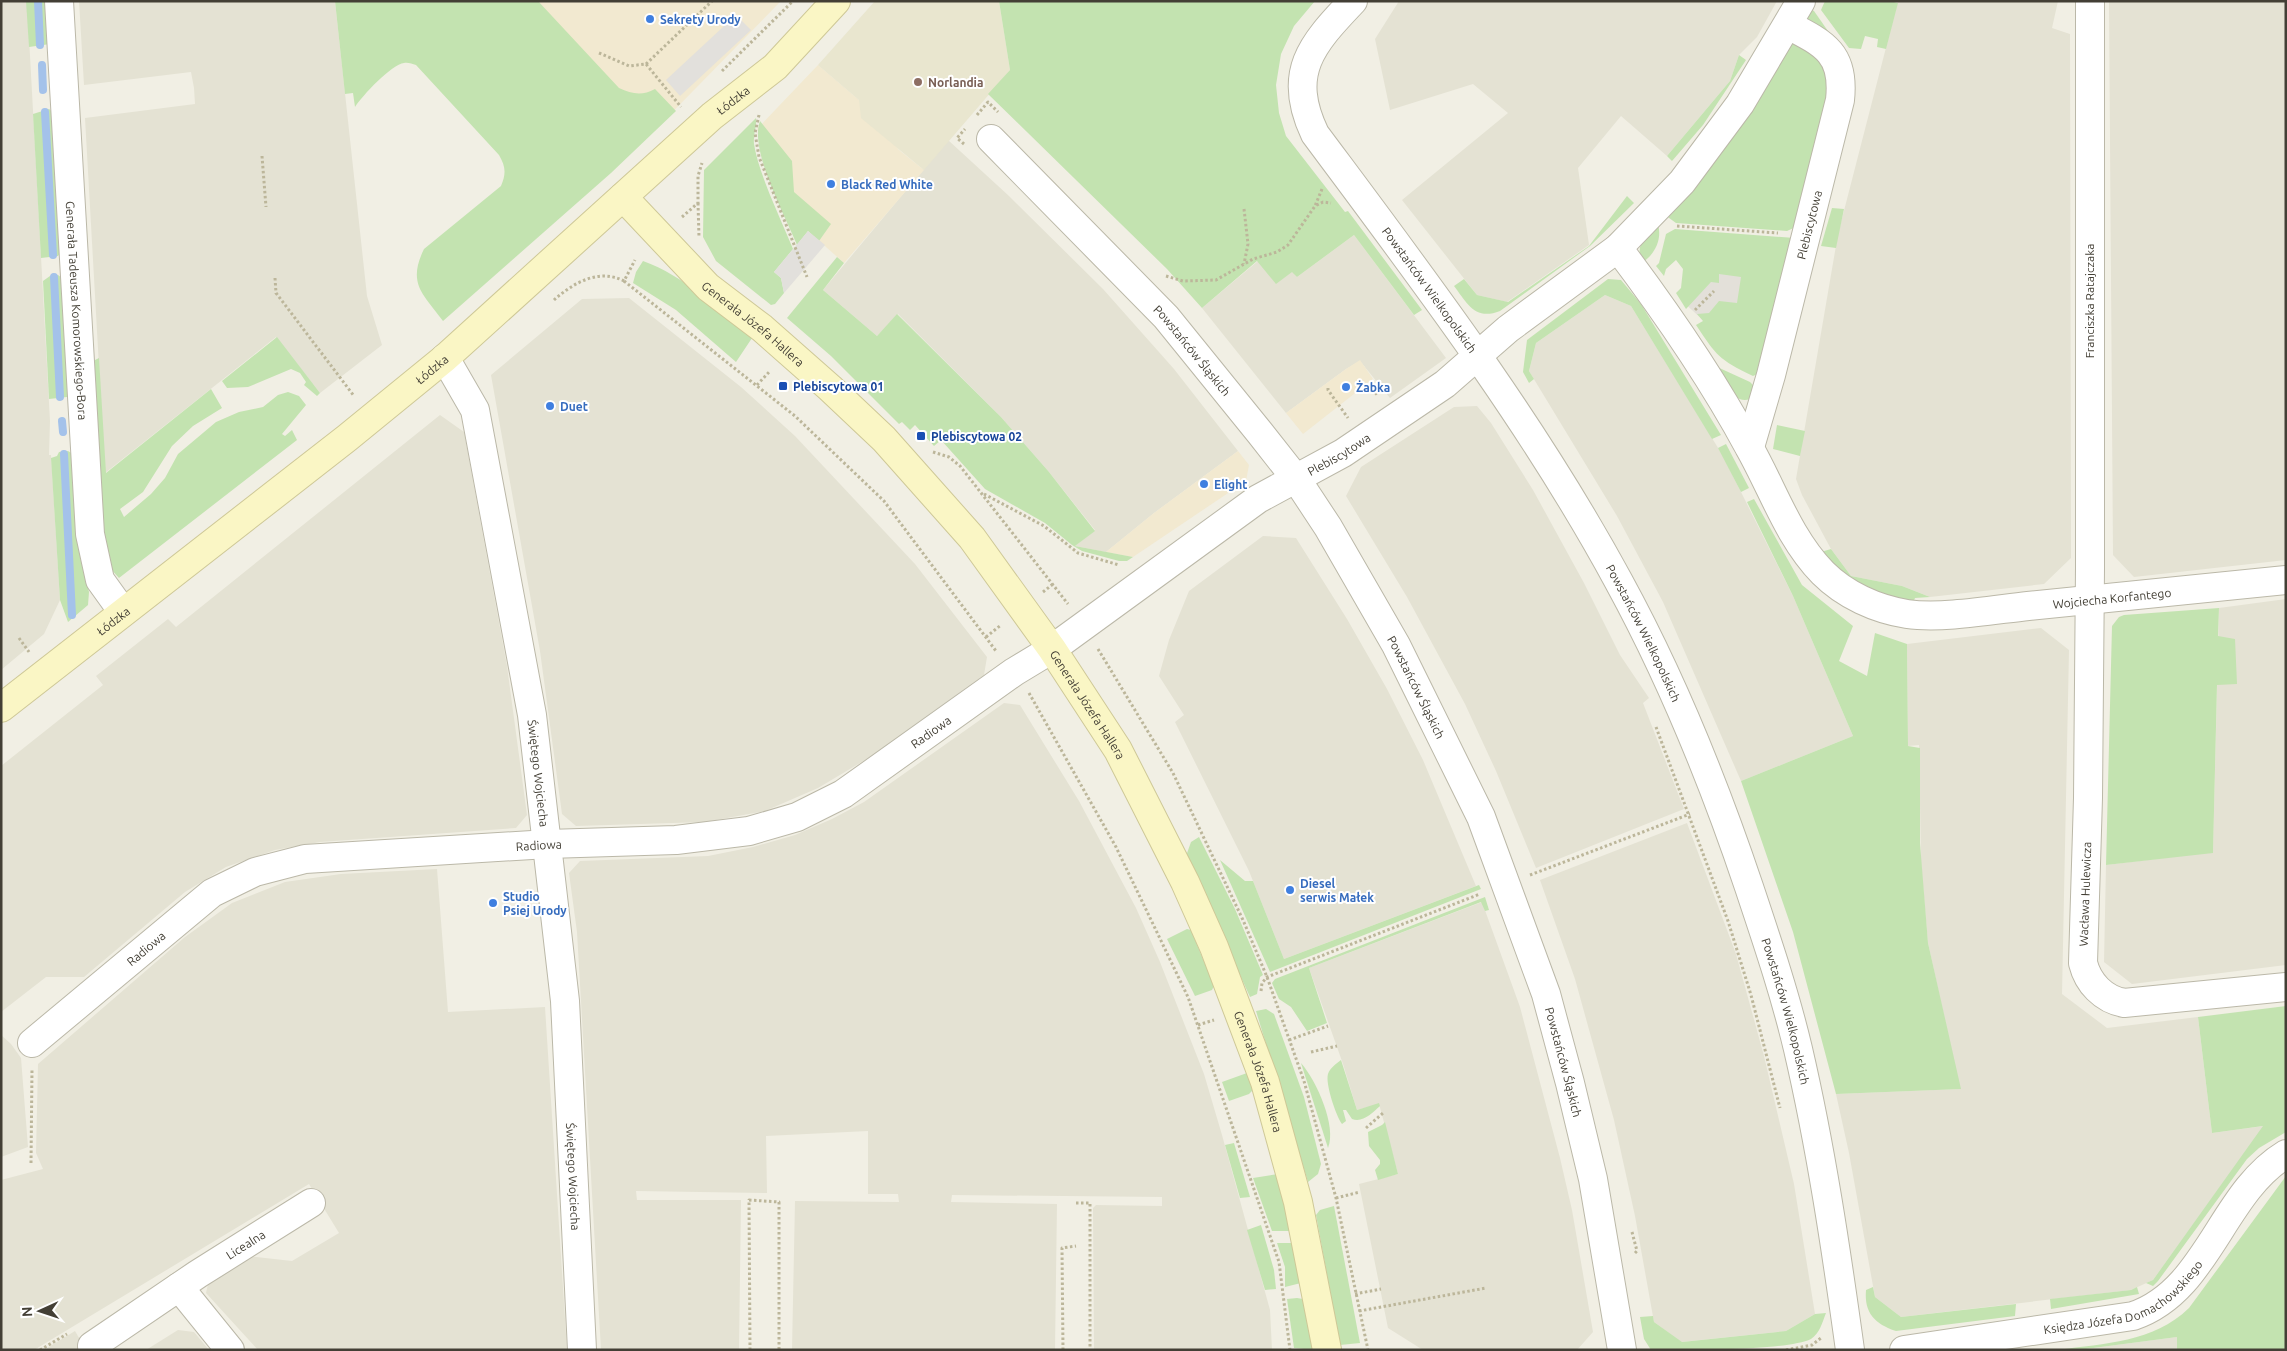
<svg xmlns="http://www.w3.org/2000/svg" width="2287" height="1351" viewBox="0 0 2287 1351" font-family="Ubuntu,sans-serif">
	<rect width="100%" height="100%" fill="#f1efe4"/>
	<!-- residential -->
	<g fill="#e4e2d3">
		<polygon points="1,1 27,1 50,421 49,455 51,455 60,600 44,634 1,670"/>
		<polygon points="79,1 335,1 367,296 382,345 320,393 276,337 105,473 85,118 195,104 194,88 191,72 84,85"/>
		<polygon points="1399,1 1777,1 1757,37 1739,55 1730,81 1667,156 1621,116 1578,168 1589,245 1507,302 1477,295 1402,200 1508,113 1473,84 1390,110 1375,39"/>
		<polygon points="1898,1 2058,1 2052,28 2070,34 2071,558 2044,584 1930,597 1902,586 1851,576 1831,549 1802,495 1796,479 1838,234"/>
		<polygon points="2109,1 2286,1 2286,560 2134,577 2113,555"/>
		<polygon points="948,140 1009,196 1103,289 1174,369 1238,451 1154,513 1106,552 1075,546 1095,530 1049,472 1001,417 898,314 877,336 823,290"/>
		<polygon points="1354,235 1446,358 1390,398 1360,361 1346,369 1286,413 1202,308 1258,261 1292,271 1297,277"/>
		<polygon points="1605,295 1631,306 1723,456 1793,596 1853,736 1741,781 1663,602 1617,516 1529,371 1536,343"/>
		<polygon points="629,298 741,387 795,436 915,564 987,657 984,675 870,757 818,788 765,811 705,822 576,826 562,814 540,651 491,375 582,299"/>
		<polygon points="1477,406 1491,423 1533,490 1584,583 1620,655 1649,698 1643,703 1684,809 1536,868 1496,771 1465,704 1407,597 1346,496 1361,467 1454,407"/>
		<polygon points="440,415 464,432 507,666 527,815 516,828 320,842 275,850 226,867 185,892 84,977 46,977 1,1012 1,766 103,685 96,676 168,619 176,627"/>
		<polygon points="1263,536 1296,538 1347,619 1387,689 1423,760 1476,886 1284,959 1249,871 1175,722 1184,715 1159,676 1169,640 1189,591"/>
		<polygon points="2286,599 2286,965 2132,984 2104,962 2106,865 2213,852 2219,608"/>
		<polygon points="2041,628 2069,650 2062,994 2107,1028 2198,1017 2212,1133 2264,1126 2153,1280 2131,1290 1901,1317 1875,1297 1849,1153 1836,1094 1960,1089 1928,943 1921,863 1919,745 1908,746 1907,644"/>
		<polygon points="1004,703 1020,705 1079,801 1136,908 1160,962 1204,1074 1222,1135 1270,1310 1272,1350 1094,1350 1093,1208 1096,1205 1162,1206 1162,1197 952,1195 951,1202 1057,1204 1055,1350 792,1350 795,1201 899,1202 898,1194 868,1194 868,1131 766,1136 767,1193 636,1191 637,1200 741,1200 739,1350 601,1350 577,932 569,873 580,861 708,856 753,847 795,835 832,819 864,802"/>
		<polygon points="1687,823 1736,954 1764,1056 1794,1184 1815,1314 1786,1331 1681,1342 1654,1322 1635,1216 1614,1120 1575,979 1540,880"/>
		<polygon points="437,869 448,1012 545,1007 567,1350 258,1350 206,1293 208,1284 247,1256 292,1261 339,1233 309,1184 34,1350 1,1350 1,1180 43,1169 36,1153 38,1064 185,937 232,903 285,882 341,874"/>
		<polygon points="1482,902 1520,1007 1560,1158 1572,1210 1593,1332 1577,1350 1423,1350 1388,1328 1359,1184 1398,1174 1379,1104 1357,1110 1343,1064 1309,968"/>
		<polygon points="1,1035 11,1044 21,1058 28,1147 1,1157"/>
		<polygon points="178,1330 194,1332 209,1350 146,1350"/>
		<polygon points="75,1331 86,1350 44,1350"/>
		<polygon points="2177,1337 2177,1350 2078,1350"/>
	</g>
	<!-- commercial -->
	<g fill="#f2e9d0">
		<polygon points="538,1 781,1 651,134"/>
		<polygon points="818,65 859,100 899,150 924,170 844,263 808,231 757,129"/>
		<polygon points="1360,360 1373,379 1303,434 1286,413 1346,369"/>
		<polygon points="1238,451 1249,465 1246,481 1133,557 1106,552 1154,513"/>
	</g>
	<!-- industrial -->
	<polygon fill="#e3e0d9" points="1692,243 1777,250 1765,331 1704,321 1681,300"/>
	<!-- education -->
	<polygon fill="#e9e6cf" points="875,1 999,1 1010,70 924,170 861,118 859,100 818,65"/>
	<!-- green -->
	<g fill="#c3e3b0">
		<polygon points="26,1 48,1 50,44 29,47"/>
		<path d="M335 1H538L619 88C632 94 642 96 655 89L676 111 611 173 443 321C423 294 407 284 424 249L501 186C506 174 506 167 499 155L416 65C412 64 408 62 404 63 392 64 362 96 355 107L353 93 345 94Z"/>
		<polygon points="999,1 1315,1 1294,26 1281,54 1276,85 1279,113 1286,136 1345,212 1348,211 1422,310 1414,315 1354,235 1297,277 1292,272 1276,284 1257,261 1202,308 1167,269 988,94 1010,70"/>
		<polygon points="1825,1 1890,1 1898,3 1886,49 1877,47 1878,39 1865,36 1861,49 1849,48 1821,10"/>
		<polygon points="1809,8 1814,11 1837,44 1805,20"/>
		<polygon points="1795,43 1818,52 1831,88 1798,226 1787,231 1676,223 1665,215 1788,46"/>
		<polygon points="1739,55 1746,60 1703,125 1672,161 1667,156 1730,81"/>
		<polygon points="49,109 54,113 62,251 58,256 41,258 33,114"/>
		<path d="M756 118C757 127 753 134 754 144 759 175 781 219 793 249L774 272 781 278 784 293 775 304 771 305 716 261 703 237 704 170Z"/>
		<path d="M760 121 792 161 794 192 831 224 819 241 808 231 797 245C785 215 749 150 760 121Z"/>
		<path d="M1627 196 1634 203 1590 246 1500 311C1475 321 1467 303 1454 286L1464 279 1477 295 1508 302 1589 246Z"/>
		<polygon points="1832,208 1844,209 1836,248 1821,246"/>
		<path d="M1658 224C1662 239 1656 253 1643 262 1633 246 1647 235 1658 224Z"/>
		<path d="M1675 229 1795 238 1762 372 1753 376C1718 359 1717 356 1696 325L1703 321 1697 314 1709 313 1719 301 1737 303 1741 277 1719 274V283L1711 282 1686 309 1676 293 1681 288 1683 269 1676 260 1666 269 1664 276 1656 266 1659 263 1666 234Z"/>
		<polygon points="837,257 844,263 823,290 877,336 897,314 1001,417 1049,472 1095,531 1075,546 1133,557 1127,561 1119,561 1082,551 1072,545 1045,523 985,489 941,440 934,446 915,425 910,430 902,422 899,424 831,356 787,318"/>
		<path d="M643 261C684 275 719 311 752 338L736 362 676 310 633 283 636 272Z"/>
		<polygon points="58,275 62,278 70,395 67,397 49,399 43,281 50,276"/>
		<polygon points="1608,279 1621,280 1641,304 1721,435 1712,439 1631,306 1605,295 1536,343 1529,371 1534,379 1529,383 1523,372 1527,340"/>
		<polygon points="277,337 320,393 317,396 304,385 306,382 300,373 291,369 248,387 227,388 222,381"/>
		<polygon points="99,358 106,473 211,389 222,408 193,426 172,446 143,492 120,509 124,517 151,494 165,478 178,454 216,422 239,412 263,407 278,395 288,392 299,396 306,405 282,434 285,436 292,430 297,440 119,578 109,567 105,553 93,361"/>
		<path d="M1715 366 1750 382 1755 387 1750 399C1733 406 1722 377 1715 366Z"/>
		<polygon points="1777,425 1805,431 1800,456 1773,449"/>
		<polygon points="1726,444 1749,488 1741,492 1718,448"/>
		<polygon points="68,451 73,454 80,557 89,592 88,605 68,622 60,600 51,458 57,456 59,452"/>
		<polygon points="1754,499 1802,585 1853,626 1839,661 1867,676 1875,633 1907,644 1908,746 1920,748 1920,843 1928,943 1961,1089 1836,1094 1793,932 1741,781 1853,736 1793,596 1747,502"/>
		<path d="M1831 549 1851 576 1902 586 1930 597 1915 598 1913 603C1871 591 1851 585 1821 552Z"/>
		<polygon points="2219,608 2218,636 2235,639 2237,684 2217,685 2213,853 2106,865 2112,626 2119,617 2124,615"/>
		<polygon points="1199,837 1235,909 1263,975 1260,977 1257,994 1250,997 1186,856 1191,842"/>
		<polygon points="1220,860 1245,881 1253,881 1284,959 1479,885 1481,889 1270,972"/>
		<polygon points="1485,897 1489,910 1485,911 1481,902 1309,968 1327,1023 1307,1031 1291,1007 1279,999 1272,983 1275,979"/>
		<polygon points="1187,929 1191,930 1214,986 1212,990 1195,996 1167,939"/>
		<polygon points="2286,1006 2286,1132 2259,1148 2247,1159 2158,1281 2153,1286 2146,1283 2153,1280 2263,1126 2212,1133 2198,1017"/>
		<polygon points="1266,1009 1274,1014 1304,1097 1321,1164 1318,1174 1308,1182 1256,1011"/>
		<path d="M1341 1060 1357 1110 1379 1103 1380 1106C1372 1113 1363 1123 1352 1119L1346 1110H1343L1346 1121 1342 1124C1336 1116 1325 1083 1328 1074 1330 1068 1336 1064 1341 1060Z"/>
		<path d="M1301 1063C1316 1080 1337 1126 1328 1148Z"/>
		<polygon points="1247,1073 1254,1089 1249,1094 1229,1101 1222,1082"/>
		<polygon points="1385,1122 1398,1174 1378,1180 1375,1170 1380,1164 1380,1160 1369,1146 1368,1132 1382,1125"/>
		<polygon points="1234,1143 1250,1197 1240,1198 1225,1145"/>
		<polygon points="1278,1174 1291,1231 1272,1231 1253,1178"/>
		<path d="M2286 1176V1350H2177V1337L2078 1350H2058C2105 1343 2153 1343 2189 1308Z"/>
		<polygon points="1334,1206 1360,1343 1340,1345 1316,1215 1320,1210"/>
		<polygon points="1261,1225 1274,1270 1276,1289 1265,1290 1247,1230"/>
		<polygon points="1277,1243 1293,1243 1301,1283 1285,1287 1285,1267"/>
		<path d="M1873 1287 1875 1297 1901 1317 2016 1304 2015 1316 1896 1331C1875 1324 1864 1313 1866 1290Z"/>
		<polygon points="2137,1287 2139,1294 2051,1309 2050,1299 2131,1290"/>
		<polygon points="1297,1298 1303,1299 1314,1350 1294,1348 1287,1299"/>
		<path d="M1826 1313C1822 1323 1820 1333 1811 1339 1786 1351 1685 1350 1651 1350L1644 1339 1640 1317 1653 1316 1654 1322 1682 1342 1786 1331 1815 1314Z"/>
	</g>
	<!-- parking -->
	<g fill="#e2e0dc">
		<polygon points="736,15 751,30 680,96 666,80"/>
		<polygon points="808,231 825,245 784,293 781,278 774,272"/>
	</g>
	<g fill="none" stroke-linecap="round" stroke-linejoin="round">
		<!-- stream -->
		<g stroke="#a4c2ea" stroke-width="8">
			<polyline points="38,1 40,45"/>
			<polyline points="42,65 43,90"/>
			<polyline points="45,112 53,255"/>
			<polyline points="54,277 60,397"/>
			<polyline points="62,421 63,432"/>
			<polyline points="64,454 72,615"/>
		</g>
		<!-- street casing -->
		<g stroke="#bbb8a8" stroke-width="30">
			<g id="street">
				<path id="s1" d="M59 1 90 534 100 580 123 612"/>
				<path id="s2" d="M1353 1C1311 45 1286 73 1315 134 1423 279 1533 423 1619 582 1672 679 1714 783 1749 887 1767 941 1785 994 1798 1049 1821 1148 1836 1249 1850 1350"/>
				<path d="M2090 1V568L2088 798 2083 963C2088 983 2103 999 2124 1003L2286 987"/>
				<path id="s3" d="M991 139 1166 317 1260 433 1297 480 1328 527 1396 645 1481 817 1546 994 1570 1083 1593 1179 1622 1350"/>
				<path id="s4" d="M1618 248C1664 309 1713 380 1749 447 1773 489 1788 537 1823 573 1845 595 1876 609 1907 614 1942 619 1992 610 2028 606 2114 598 2200 589 2286 580"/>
				<path id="s5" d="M445 358 475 410 532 715 565 1001 582 1350"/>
				<path id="s6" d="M1750 447 1771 375 1840 100C1845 54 1825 44 1788 25"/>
				<path id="s7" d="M32 1043 212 893 255 872 305 859 548 844 676 840 749 831 797 817 843 794 1014 672 1052 649 1258 499 1343 453 1445 384 1508 329 1618 248 1682 182 1740 104 1801 1"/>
				<polyline points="179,1287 230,1350"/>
				<path id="s8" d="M92 1346 198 1274 311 1203"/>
				<path id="s9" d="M1904 1350 2133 1316C2208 1291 2221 1193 2286 1154"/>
			</g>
		</g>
		<!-- secondary casing -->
		<g stroke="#cec897" stroke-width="30">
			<g id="secondary">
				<path id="s10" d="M623 197 708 287 762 328 830 388 884 439 972 538 1052 649 1118 750 1185 882 1214 947 1265 1082 1298 1202 1327 1350"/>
				<path id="s11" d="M1 708 347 438 445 358 712 116 775 67 836 1"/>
			</g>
		</g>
		<!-- path -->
		<g stroke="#bcb69a" stroke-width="3" stroke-dasharray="2.5 2.5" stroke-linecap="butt">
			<polyline points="599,53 629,66 646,64 681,107"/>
			<polyline points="646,64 712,1"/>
			<polyline points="722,71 793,1"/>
			<polyline points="759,115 755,133 759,157 807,277"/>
			<polyline points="977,115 988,102 998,112"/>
			<polyline points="964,144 957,138 965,129"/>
			<polyline points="262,156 266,207"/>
			<polyline points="1322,189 1315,206 1323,202 1331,203"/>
			<polyline points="698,203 699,237"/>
			<polyline points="1244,209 1248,244 1244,264"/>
			<polyline points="682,217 698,203 698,176 702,163"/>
			<polyline points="1677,226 1778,233"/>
			<polyline points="1166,276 1183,281 1216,280 1253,259 1277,252 1288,245 1315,206"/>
			<polyline points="275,278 276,293 354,396"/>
			<polyline points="624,281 795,416 884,501 996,651"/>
			<path d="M554 300C573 283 599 268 624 281L635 260"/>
			<polyline points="1695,310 1714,291"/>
			<polyline points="757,385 770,371"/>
			<polyline points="1369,385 1378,396"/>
			<polyline points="1328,388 1328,390 1348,418"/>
			<polyline points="933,452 949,457 960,466 1068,604"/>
			<polyline points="984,494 1044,526 1078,553 1119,565"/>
			<polyline points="1043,592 1053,584"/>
			<polyline points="986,637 1001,625"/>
			<polyline points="19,638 29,652"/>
			<polyline points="1098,649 1173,773 1243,920 1267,977 1304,1081 1336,1198 1368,1350"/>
			<polyline points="1029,693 1116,847 1188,997 1279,1262 1290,1350"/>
			<polyline points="1656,727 1728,921 1751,995 1780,1108"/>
			<polyline points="1530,875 1690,814"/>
			<polyline points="1261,991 1262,983 1267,977 1480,894"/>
			<polyline points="1198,1025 1214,1020"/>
			<polyline points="1289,1040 1328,1026"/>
			<polyline points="1311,1052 1337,1046"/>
			<polyline points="1366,1128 1383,1113"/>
			<polyline points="31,1163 32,1069"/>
			<polyline points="1336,1198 1360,1192"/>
			<polyline points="1076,1203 1090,1203 1090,1350"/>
			<polyline points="1632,1232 1637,1251 1634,1254"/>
			<polyline points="1355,1294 1381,1289"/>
			<polyline points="1359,1311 1486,1288"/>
			<polyline points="40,1350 67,1334"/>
			<polyline points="750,1350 749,1200 779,1202 779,1350"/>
			<polyline points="1063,1350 1062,1248 1076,1246"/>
			<polyline points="1786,1350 1812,1345 1821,1338"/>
		</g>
		<!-- street -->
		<use href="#street" stroke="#fff" stroke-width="28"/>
		<!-- secondary -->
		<use href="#secondary" stroke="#faf6c5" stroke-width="28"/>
	</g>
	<!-- markers -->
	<g fill="#3f7fe0" stroke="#fff" stroke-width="2">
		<circle cx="650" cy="19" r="5"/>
		<circle cx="831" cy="184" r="5"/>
		<circle cx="1346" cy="387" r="5"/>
		<circle cx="550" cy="406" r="5"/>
		<circle cx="1204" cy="484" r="5"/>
		<circle cx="1290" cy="890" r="5"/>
		<circle cx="493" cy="903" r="5"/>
	</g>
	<circle fill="#8d6e63" stroke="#fff" stroke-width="2" cx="918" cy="82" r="5"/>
	<g fill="#1a4fb4" stroke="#fff" stroke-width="2">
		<rect x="778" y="381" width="10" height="10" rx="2.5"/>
		<rect x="916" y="431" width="10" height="10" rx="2.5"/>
	</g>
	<g text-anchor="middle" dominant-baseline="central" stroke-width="4" stroke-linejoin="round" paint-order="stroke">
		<!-- shop labels -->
		<g font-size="12" font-weight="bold" fill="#366cbe" stroke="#fff" text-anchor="start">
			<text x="660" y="19">Sekrety Urody</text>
			<text x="841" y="184">Black Red White</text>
			<text x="1356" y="387">Żabka</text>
			<text x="560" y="406">Duet</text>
			<text x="1214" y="484">Elight</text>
			<text x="1300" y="883">Diesel<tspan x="1300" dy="14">serwis Małek</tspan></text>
			<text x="503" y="896">Studio<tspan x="503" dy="14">Psiej Urody</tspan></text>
		</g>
		<!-- education labels -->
		<g font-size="12" font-weight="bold" fill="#785e54" stroke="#fff" text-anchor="start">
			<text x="928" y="82">Norlandia</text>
		</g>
		<!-- street labels -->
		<g font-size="12" fill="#433f35" stroke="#fff">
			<text stroke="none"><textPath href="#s11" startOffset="952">Łódzka</textPath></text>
			<text stroke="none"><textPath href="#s6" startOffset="230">Plebiscytowa</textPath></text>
			<text stroke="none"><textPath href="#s2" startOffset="345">Powstańców Wielkopolskich</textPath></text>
			<text transform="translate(2089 301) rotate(-90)">Franciszka Ratajczaka</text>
			<text stroke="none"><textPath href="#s1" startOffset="310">Generała Tadeusza Komorowskiego-Bora</textPath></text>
			<text stroke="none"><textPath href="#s10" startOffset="182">Generała Józefa Hallera</textPath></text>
			<text stroke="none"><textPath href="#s3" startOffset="292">Powstańców Śląskich</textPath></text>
			<text stroke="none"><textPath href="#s11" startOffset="548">Łódzka</textPath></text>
			<text stroke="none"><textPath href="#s7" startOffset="1482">Plebiscytowa</textPath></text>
			<text stroke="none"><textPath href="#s4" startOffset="686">Wojciecha Korfantego</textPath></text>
			<text stroke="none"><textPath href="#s11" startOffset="142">Łódzka</textPath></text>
			<text stroke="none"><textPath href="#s2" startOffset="750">Powstańców Wielkopolskich</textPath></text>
			<text stroke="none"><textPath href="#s3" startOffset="698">Powstańców Śląskich</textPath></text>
			<text stroke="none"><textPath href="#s10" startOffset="692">Generała Józefa Hallera</textPath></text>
			<text stroke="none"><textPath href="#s7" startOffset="988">Radiowa</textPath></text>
			<text stroke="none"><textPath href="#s5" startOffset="429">Świętego Wojciecha</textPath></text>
			<text stroke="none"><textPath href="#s7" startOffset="568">Radiowa</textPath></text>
			<text transform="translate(2085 894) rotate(-88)">Wacława Hulewicza</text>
			<text stroke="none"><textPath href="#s7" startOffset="148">Radiowa</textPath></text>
			<text stroke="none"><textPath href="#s2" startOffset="1155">Powstańców Wielkopolskich</textPath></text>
			<text stroke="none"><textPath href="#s3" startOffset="1102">Powstańców Śląskich</textPath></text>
			<text stroke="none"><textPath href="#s10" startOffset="1098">Generała Józefa Hallera</textPath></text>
			<text stroke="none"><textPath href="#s5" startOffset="834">Świętego Wojciecha</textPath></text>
			<text stroke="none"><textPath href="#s8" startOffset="184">Licealna</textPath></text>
			<text stroke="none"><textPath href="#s9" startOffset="230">Księdza Józefa Domachowskiego</textPath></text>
		</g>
		<!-- transit labels -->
		<g font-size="12" font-weight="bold" fill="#164399" stroke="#fff" text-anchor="start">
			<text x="793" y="386">Plebiscytowa 01</text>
			<text x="931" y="436">Plebiscytowa 02</text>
		</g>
	</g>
	<!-- border -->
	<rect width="2287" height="1351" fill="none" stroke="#433f35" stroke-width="5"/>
	<!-- north arrow -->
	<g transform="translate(40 1311) rotate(267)" stroke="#ffffff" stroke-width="4" paint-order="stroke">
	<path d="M0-4L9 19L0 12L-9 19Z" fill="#433f35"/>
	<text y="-8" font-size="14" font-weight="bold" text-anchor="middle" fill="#433f35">N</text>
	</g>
</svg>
